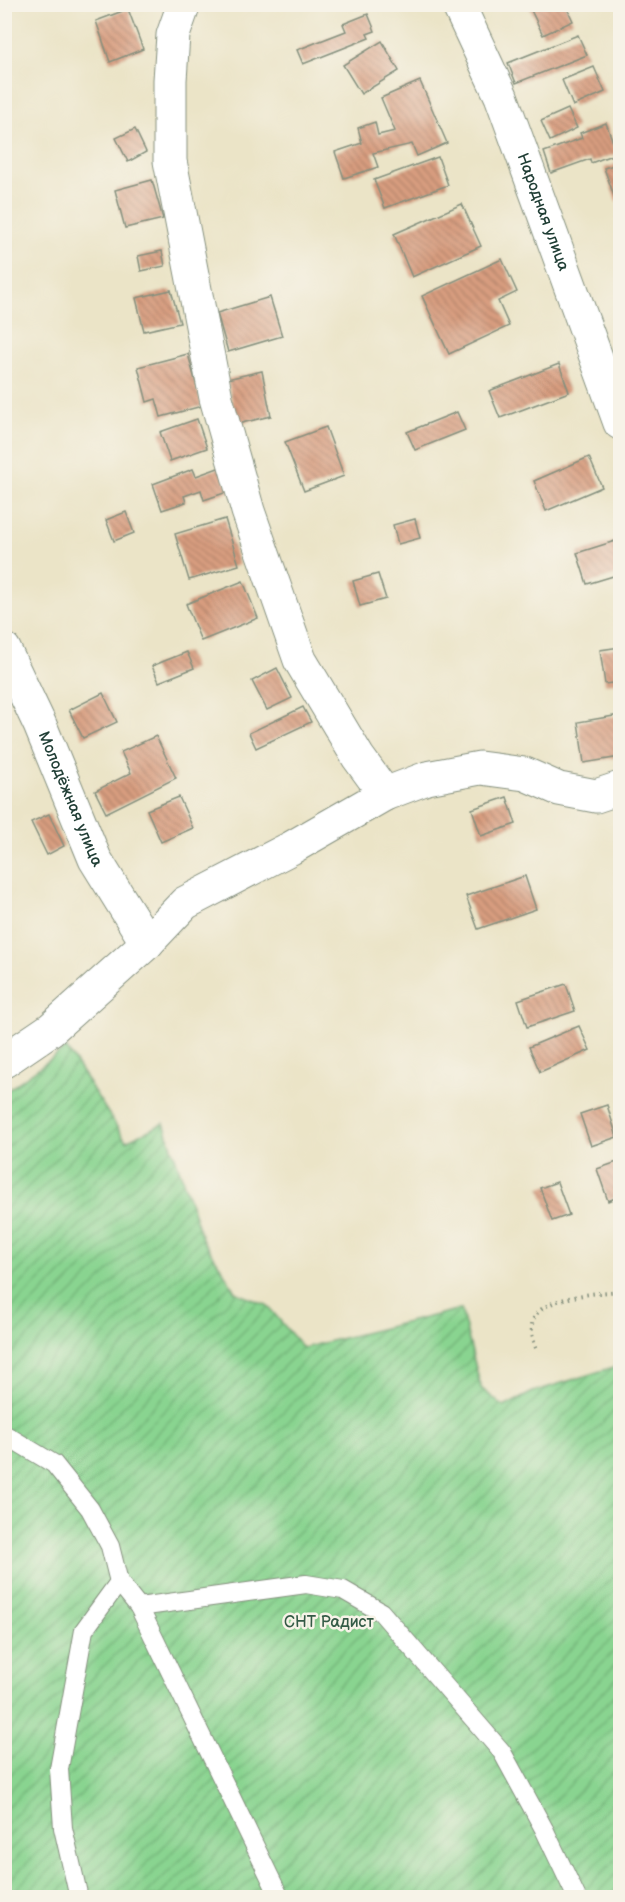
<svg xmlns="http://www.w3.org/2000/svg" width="625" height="1902" viewBox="0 0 625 1902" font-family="'Balsamiq Sans',sans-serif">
	<defs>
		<pattern id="garden-furrows" width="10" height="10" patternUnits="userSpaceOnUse" patternTransform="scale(1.5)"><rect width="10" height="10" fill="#89d490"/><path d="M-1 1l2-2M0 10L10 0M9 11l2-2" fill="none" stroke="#6fad76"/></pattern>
		<pattern id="building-back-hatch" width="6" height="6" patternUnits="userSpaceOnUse" patternTransform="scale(1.5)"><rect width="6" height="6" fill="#d89d7f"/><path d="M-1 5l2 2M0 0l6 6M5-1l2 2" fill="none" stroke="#af8169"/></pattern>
	</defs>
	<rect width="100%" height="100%" fill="#f7f3e8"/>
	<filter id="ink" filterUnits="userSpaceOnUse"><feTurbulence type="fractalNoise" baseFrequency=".0167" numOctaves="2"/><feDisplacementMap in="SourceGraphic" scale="12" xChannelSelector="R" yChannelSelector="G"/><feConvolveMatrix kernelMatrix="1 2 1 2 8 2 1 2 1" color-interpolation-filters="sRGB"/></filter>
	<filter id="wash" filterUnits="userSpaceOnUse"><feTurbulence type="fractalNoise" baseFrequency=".008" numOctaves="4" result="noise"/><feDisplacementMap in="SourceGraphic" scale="24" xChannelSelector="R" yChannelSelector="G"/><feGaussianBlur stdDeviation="1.35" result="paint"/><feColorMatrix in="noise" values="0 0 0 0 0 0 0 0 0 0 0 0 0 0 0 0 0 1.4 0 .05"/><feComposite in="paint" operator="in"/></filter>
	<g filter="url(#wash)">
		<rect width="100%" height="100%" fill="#ebe4c7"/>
		<!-- garden -->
		<polygon fill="url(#garden-furrows)" stroke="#548862" stroke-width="1.5" points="66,1048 126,1141 164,1123 203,1241 221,1267 235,1292 267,1305 303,1348 461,1309 481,1388 504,1407 533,1392 620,1365 620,1897 5,1897 4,1093"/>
		<g id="blocks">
			<!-- building -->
			<g fill="url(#building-back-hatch)">
				<polygon points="528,4 565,4 573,21 543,35"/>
				<polygon points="128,9 143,49 110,62 96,21"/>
				<polygon points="368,14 375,31 367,34 369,38 303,64 297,50 346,31 343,24"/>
				<polygon points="578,35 587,55 516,83 508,63"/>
				<polygon points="382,41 399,71 361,94 343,65"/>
				<polygon points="594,67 605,92 573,106 562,80"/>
				<polygon points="420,81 447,143 417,156 412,144 373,153 378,167 344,178 335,152 362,143 358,128 375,122 378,135 395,131 381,98"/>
				<polygon points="568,109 577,128 550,141 541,121"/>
				<polygon points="606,123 617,153 591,163 590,159 551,173 544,152 582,138 580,133"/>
				<polygon points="135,129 146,152 128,162 116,138"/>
				<polygon points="438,157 448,185 385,208 374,180"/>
				<polygon points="620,163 620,200 616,201 604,168"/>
				<polygon points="152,180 163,219 125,228 115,190"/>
				<polygon points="462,204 481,246 412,277 394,234"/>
				<polygon points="162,251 165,266 141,271 138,256"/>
				<polygon points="502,259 517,292 498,301 509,326 449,354 422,296"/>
				<polygon points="171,290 180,323 144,331 136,298"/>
				<polygon points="270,297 282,336 228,352 217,313"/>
				<polygon points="188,354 202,406 161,417 156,399 147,402 138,367"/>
				<polygon points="559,364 569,392 500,418 489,391"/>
				<polygon points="262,371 271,416 237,424 227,379"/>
				<polygon points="457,412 465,430 415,450 407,432"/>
				<polygon points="197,419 207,448 170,461 160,432"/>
				<polygon points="326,427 344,476 304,491 285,442"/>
				<polygon points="589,457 602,487 546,511 534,481"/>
				<polygon points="221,467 230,491 204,500 201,490 184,496 186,502 162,510 153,484 193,469 196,476"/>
				<polygon points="126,512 134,533 114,541 106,520"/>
				<polygon points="225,519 239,565 189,580 175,534"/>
				<polygon points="415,519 420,538 398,544 393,525"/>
				<polygon points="615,541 620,559 620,574 587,584 577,553"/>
				<polygon points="378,574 386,599 360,606 353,581"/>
				<polygon points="243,581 258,618 201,641 186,604"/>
				<polygon points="620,647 620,682 605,684 600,650"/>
				<polygon points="187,652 194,668 159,682 152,666"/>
				<polygon points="277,668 292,698 267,710 252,681"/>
				<polygon points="103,693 117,722 83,738 69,710"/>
				<polygon points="303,707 311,722 256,748 249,733"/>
				<polygon points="620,715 620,757 584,763 578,722"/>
				<polygon points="156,736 176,778 106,813 95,791 131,773 121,752"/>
				<polygon points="179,797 193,828 161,842 147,810"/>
				<polygon points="507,797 516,824 481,836 472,809"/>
				<polygon points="49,814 64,846 47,855 31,822"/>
				<polygon points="525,876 536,909 478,929 466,896"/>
				<polygon points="566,984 575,1011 527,1027 518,1000"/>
				<polygon points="579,1026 590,1050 540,1072 529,1047"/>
				<polygon points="607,1105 617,1137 591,1146 580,1114"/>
				<polygon points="620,1161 620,1196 608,1201 597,1169"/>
				<polygon points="557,1182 569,1215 552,1221 540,1188"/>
			</g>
		</g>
	</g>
	<g filter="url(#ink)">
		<use href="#blocks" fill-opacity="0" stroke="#85907e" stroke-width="1.5"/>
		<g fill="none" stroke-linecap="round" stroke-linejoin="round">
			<!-- lane casing -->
			<g stroke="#85907e" stroke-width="20">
				<g id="lane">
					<polyline points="4,1434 54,1464 90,1509 110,1546 119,1582 139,1607 280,1898"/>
					<polyline points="139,1607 306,1584 343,1590 381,1612 502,1752 544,1829 577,1898"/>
					<polyline points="79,1898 63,1828 59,1769 84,1630 119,1582"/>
				</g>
			</g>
			<!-- street casing -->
			<g stroke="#85907e" stroke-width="35">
				<g id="street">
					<polyline points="184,4 173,35 170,80 170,161 216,398 248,511 300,660 358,757 385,794"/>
					<path id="s1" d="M458 4 501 96 620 423"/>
					<path id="s2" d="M4 649 40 725 95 859 147 943"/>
					<polyline points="4,1061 51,1029 147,943 185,903 291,848 385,794 427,778 480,768 525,774 559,789 596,796 620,788"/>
				</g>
			</g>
			<!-- path -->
			<path stroke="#85907e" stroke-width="4" stroke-dasharray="1.5 4.5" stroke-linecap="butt" d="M536 1348C533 1339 530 1330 533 1320 542 1296 599 1293 620 1291"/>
			<!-- lane -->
			<use href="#lane" stroke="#fff" stroke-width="18"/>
			<!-- street -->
			<use href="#street" stroke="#fff" stroke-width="33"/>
		</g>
	</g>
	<g text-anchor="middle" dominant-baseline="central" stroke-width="5" stroke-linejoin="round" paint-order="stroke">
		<!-- street labels -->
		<g font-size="16" fill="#1f3d34" stroke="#f7f3e8">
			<text stroke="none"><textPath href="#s1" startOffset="225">Народная улица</textPath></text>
			<text stroke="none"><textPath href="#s2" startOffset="164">Молодёжная улица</textPath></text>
		</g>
		<!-- park labels -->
		<g font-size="16" fill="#345b46" stroke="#f7f3e8">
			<text x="329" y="1622">СНТ Радист</text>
		</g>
	</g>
	<!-- margin -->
	<rect width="625" height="1902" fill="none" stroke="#f7f3e8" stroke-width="24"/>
</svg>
